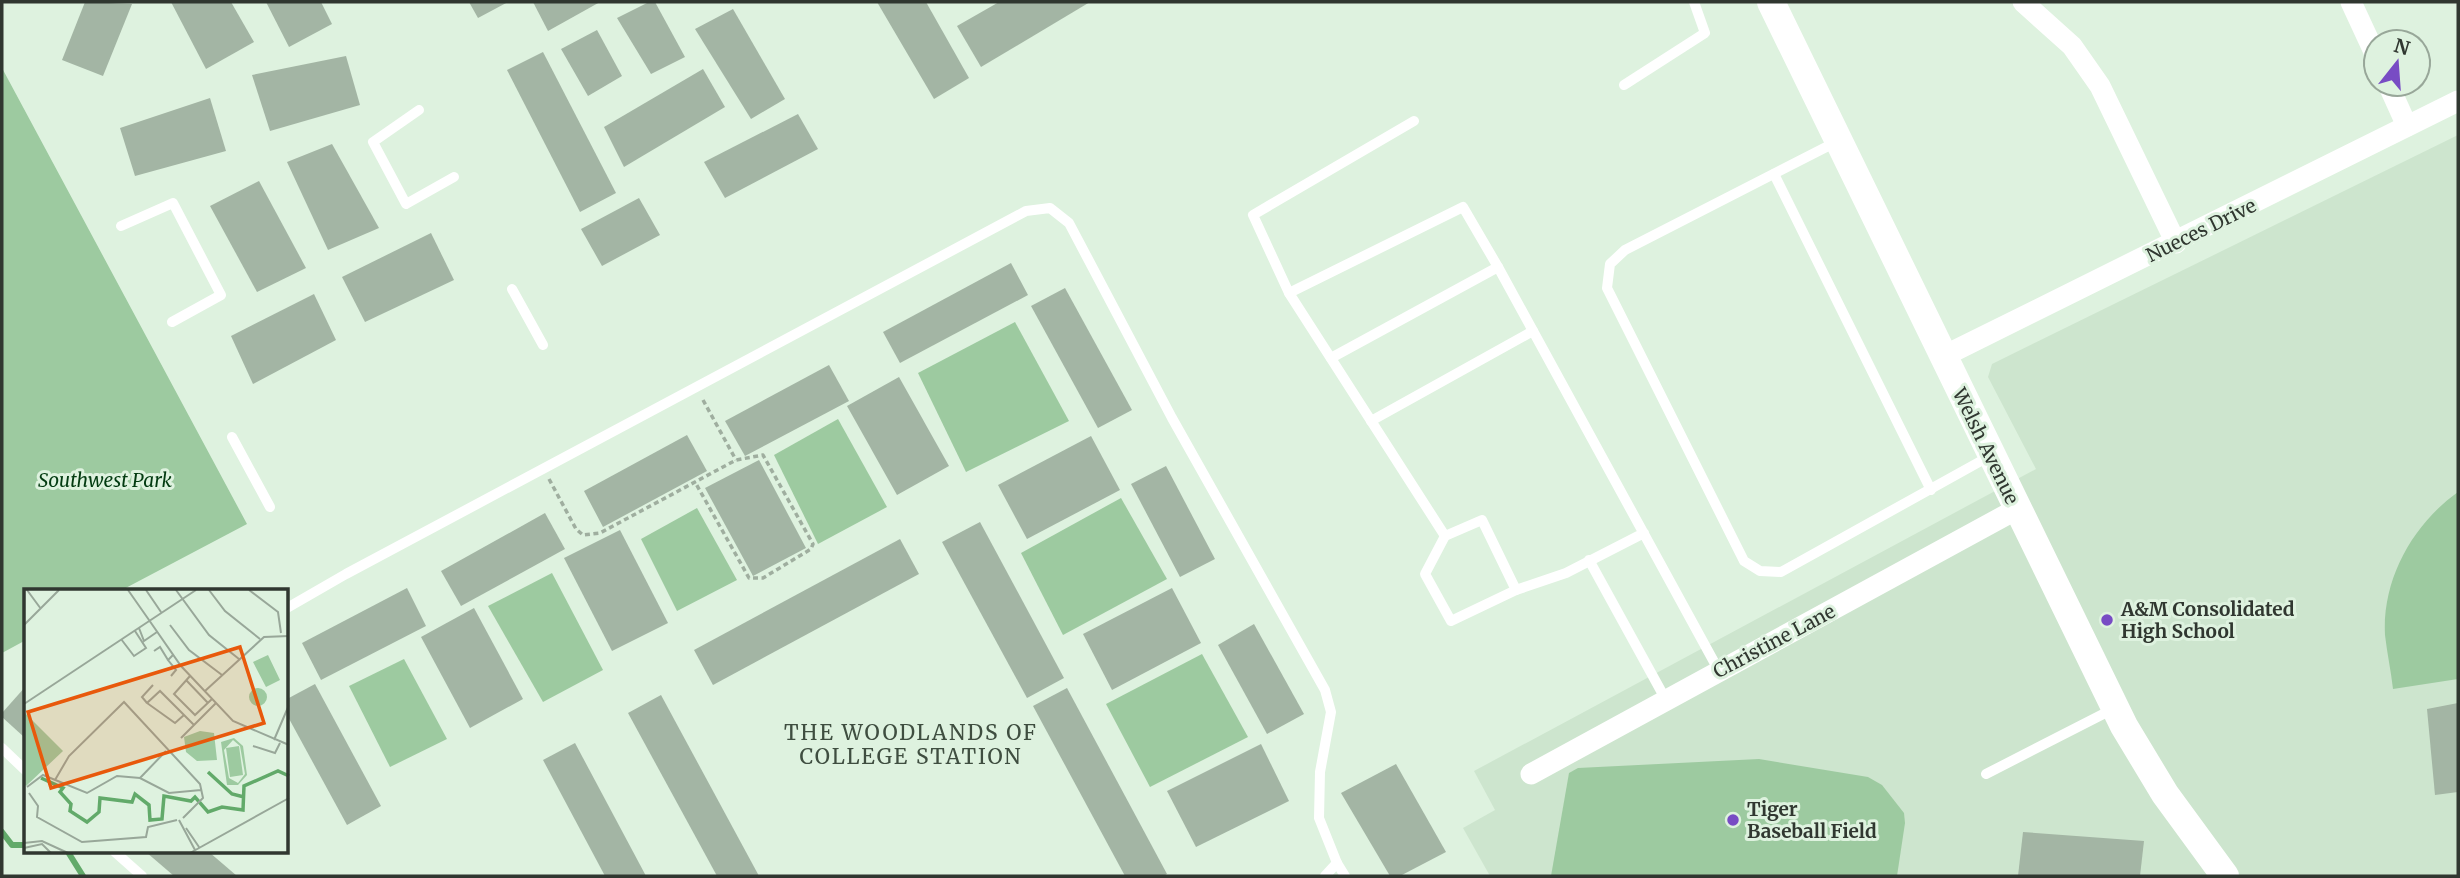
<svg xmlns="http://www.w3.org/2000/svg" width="2460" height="878" viewBox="0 0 2460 878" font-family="Merriweather,serif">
	<rect width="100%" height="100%" fill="#def2df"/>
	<!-- built -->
	<polygon fill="#cde5ce" points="2458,135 2458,876 1490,876 1463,828 1495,810 1474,771 2036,469 1988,377 1992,364"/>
	<!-- green -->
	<g fill="#9dcaa0">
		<polygon points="2,68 247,524 120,591 26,591 26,640 2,653"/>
		<polygon points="1015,322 1069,421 966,472 918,373"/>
		<polygon points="838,419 887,507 818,544 774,455"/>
		<path d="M2458 492V679L2393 689C2391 671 2387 653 2385 635 2382 579 2413 524 2458 492Z"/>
		<polygon points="1121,498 1167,579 1063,635 1021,553"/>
		<polygon points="697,508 737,580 677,611 641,539"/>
		<polygon points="552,573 603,670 543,702 488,606"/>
		<polygon points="1202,654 1248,737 1150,787 1106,704"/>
		<polygon points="404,659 447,739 390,767 349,686"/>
		<polygon points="1759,759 1868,777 1882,785 1904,813 1905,823 1897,876 1551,876 1569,773 1578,768"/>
	</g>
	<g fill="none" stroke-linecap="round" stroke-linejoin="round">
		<!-- stream -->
		<g stroke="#62aa6a" stroke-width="6">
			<polyline points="2,832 12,845 26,845"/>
			<polyline points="68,852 83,876"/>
		</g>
	</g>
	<!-- building -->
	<g fill="#a3b5a4">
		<polygon points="85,2 132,4 103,76 62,60"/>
		<polygon points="171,2 231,2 254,42 206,69"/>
		<polygon points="266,2 321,2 332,24 289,47"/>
		<polygon points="469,2 508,2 478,18"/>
		<polygon points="533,2 600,2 548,31"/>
		<polygon points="649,2 655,2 685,57 651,74 617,18"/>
		<polygon points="877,2 926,2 969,78 934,99"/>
		<polygon points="999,2 1090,2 981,67 957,26"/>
		<polygon points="733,9 785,99 751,119 695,29"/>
		<polygon points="597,30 622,76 588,96 561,49"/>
		<polygon points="543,52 616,193 580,212 507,70"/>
		<polygon points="346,56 360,105 270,131 252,75"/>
		<polygon points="703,69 725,107 624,167 604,127"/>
		<polygon points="210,98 226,151 135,176 120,128"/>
		<polygon points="798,114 818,149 725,198 704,162"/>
		<polygon points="332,144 379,228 328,250 287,162"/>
		<polygon points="259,181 306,268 257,292 210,206"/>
		<polygon points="639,198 660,235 602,266 581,229"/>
		<polygon points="431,233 454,280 365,322 342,277"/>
		<polygon points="1011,263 1028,295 900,363 883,332"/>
		<polygon points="1065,288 1132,410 1098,428 1031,306"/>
		<polygon points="314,294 336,340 253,384 231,336"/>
		<polygon points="829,365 849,401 745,456 725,421"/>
		<polygon points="899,377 949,466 897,495 847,406"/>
		<polygon points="687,435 707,471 603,527 584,491"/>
		<polygon points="1091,436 1120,490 1027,539 998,485"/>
		<polygon points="759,460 806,548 753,576 705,488"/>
		<polygon points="1166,466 1215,559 1180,577 1131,484"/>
		<polygon points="545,513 565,549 461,606 441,571"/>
		<polygon points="980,522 1064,678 1027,698 942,542"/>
		<polygon points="620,530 668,623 612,651 564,558"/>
		<polygon points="900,539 919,574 713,685 694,650"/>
		<polygon points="407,588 426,626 321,680 302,643"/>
		<polygon points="1172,588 1201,643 1112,690 1083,634"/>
		<polygon points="474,608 523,699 470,728 421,637"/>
		<polygon points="1254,624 1304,714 1267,734 1218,645"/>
		<polygon points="315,684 381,806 347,825 287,715 287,699"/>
		<polygon points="26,686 26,734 24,737 2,717 2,713"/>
		<polygon points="1067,688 1167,874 1163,876 1125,876 1033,706"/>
		<polygon points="661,695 759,876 717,876 628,713"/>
		<polygon points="2458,703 2458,792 2435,795 2427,709"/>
		<polygon points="575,743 646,876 605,876 543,760"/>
		<polygon points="1261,744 1289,801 1196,847 1167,791"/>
		<polygon points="1396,764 1446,852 1400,876 1390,876 1341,793"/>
		<polygon points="2023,832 2144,841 2140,876 2018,876"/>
		<polygon points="146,852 209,852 237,876 174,876"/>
	</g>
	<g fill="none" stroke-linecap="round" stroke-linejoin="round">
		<!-- path -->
		<g stroke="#9fae9f" stroke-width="3.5" stroke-dasharray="5 3.5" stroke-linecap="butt">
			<polyline points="703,400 736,460"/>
			<polyline points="549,479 576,529 583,535 600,533 736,460 763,455 813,544 811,549 763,578 749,578 695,482"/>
		</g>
		<!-- service -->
		<g stroke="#fff" stroke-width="10">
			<polyline points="1624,85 1705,33 1694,2"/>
			<polyline points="419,110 373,142 406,204 454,177"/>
			<polyline points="1838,141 1625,250 1610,264 1607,288 1744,561 1760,571 1781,572 1990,456"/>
			<polyline points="1774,174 1931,490"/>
			<polyline points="121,226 173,203 221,295 172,322"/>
			<polyline points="512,289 543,345"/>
			<polyline points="1289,293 1253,215 1414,121"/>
			<polyline points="1331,358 1498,267"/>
			<polyline points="1371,421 1533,331"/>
			<polyline points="232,437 270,507"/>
			<polyline points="1644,533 1566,573 1516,590 1482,520 1445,536 1289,293 1463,207 1498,267 1719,671"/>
			<polyline points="1445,536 1425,574 1451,621 1516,590"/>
			<polyline points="1589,560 1666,700"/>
			<polyline points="287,608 346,574 1026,211 1050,208 1069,223 1172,418 1325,690 1331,712 1320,772 1319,818 1337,863 1345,876"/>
			<polyline points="2,748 26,771"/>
			<polyline points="1986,774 2115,708"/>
			<polyline points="115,852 142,876"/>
			<polyline points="1325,876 1337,863"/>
		</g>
		<!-- minor -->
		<g stroke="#fff" stroke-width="21">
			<polyline points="2023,2 2072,46 2100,86 2176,243"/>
			<polyline points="2351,2 2376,56"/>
			<polyline points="2388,84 2407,126"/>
			<polyline points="1942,357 2458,101"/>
			<polyline points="1531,774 2017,509"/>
		</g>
		<!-- secondary -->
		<polyline stroke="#fff" stroke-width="28" points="1771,2 2124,726 2165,794 2225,876"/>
	</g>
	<!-- markers -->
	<g fill="#784cc4" stroke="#def2df" stroke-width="2.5">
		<circle cx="2107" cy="620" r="7"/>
		<circle cx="1733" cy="820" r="7"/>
	</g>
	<g text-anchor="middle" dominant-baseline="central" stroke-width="6" stroke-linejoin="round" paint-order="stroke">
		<!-- street labels -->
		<g font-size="19" fill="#303730" stroke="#def2df">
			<text transform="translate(2201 230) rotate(-26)">Nueces Drive</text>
			<text transform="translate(1986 446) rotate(64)">Welsh Avenue</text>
			<text transform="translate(1774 641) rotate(-28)">Christine Lane</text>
		</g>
		<!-- park labels -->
		<g font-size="19" font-style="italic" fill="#033b11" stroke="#def2df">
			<text x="105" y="480">Southwest Park</text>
		</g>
		<!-- poi labels -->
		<g font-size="19" font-weight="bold" fill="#303730" stroke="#def2df" text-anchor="start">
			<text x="2121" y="609">A&amp;M Consolidated<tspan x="2121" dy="22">High School</tspan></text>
			<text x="1747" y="809">Tiger<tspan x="1747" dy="22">Baseball Field</tspan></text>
		</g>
		<!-- neighbourhood labels -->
		<g font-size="21" letter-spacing="2" fill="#3f4e40" stroke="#def2df">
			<text x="911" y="732">THE WOODLANDS OF<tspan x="911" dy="24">COLLEGE STATION</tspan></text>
		</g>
	</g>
	<!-- overview -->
	<g transform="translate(24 589)">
		<rect width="264" height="264" fill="#def2df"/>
		<path d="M244 66 256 91 242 98 229 73ZM225 108a9 9 0 1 1 18 0a9 9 0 1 1-18 0ZM0 123 39 162 2 197 0 195ZM176 142 190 144 193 171 173 172 162 163 160 148ZM210 149 219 157 223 186 214 196H203L197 153ZM209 151 216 157 221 185 214 194 205 189 200 161ZM215 157 219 186 206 188 202 159Z" fill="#9dcaa0" fill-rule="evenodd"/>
		<path fill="none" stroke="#62aa6a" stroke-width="3.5" d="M184 183 208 205 220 208M17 189 39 199 36 203 47 215 46 222 63 233 75 223 76 209 108 213 111 205 125 216 126 231 138 230 140 207 167 212 171 208 184 223 198 218 219 221 220 197 254 182 265 187"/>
		<path fill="none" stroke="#98a799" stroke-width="2" d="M3 1 17 20M104 1 125 31M122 1 137 23M152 1 185 46 215 70M185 1 201 22 236 50M225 1 254 23 257 44M125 31 157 77 209 132 265 156M0 36 35 1M146 36 165 61 198 86M115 39 120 52 133 43M97 50 110 67 122 59 111 42M130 62 136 58 144 71M147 87 152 81 144 71 149 66M166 87 150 105 171 126 188 110M162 91 184 114M181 102 240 48 265 47M123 114 118 108 129 96M0 115 172 1M160 126 151 134 123 114 136 102 170 136M157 149 192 114M250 151 265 116M229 157 251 164 256 154M116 189 142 162M31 191 45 167 100 113 176 195 179 209 159 229M3 198 19 186 63 204 93 187 116 189 145 204 177 201M5 204 14 217 13 228 58 253 122 248 124 238 153 231M155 231 171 261M162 239 175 258M0 254 18 252 44 264M0 259 18 255 27 264M166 264 265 209"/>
		<path fill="#e8590c" fill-opacity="0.15" stroke="#e8590c" stroke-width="3.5" d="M216 58 240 134 27 199 4 123Z"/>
		<rect width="264" height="264" fill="none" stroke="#303730" stroke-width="3.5"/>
	</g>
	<!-- border -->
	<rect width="2460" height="878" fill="none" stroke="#303730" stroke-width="7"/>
	<!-- north arrow -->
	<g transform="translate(2397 63) rotate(17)"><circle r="33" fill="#def2df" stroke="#98a799" stroke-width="2"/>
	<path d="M0-5L12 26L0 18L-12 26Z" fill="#784cc4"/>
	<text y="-10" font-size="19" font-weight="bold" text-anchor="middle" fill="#303730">N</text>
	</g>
</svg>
